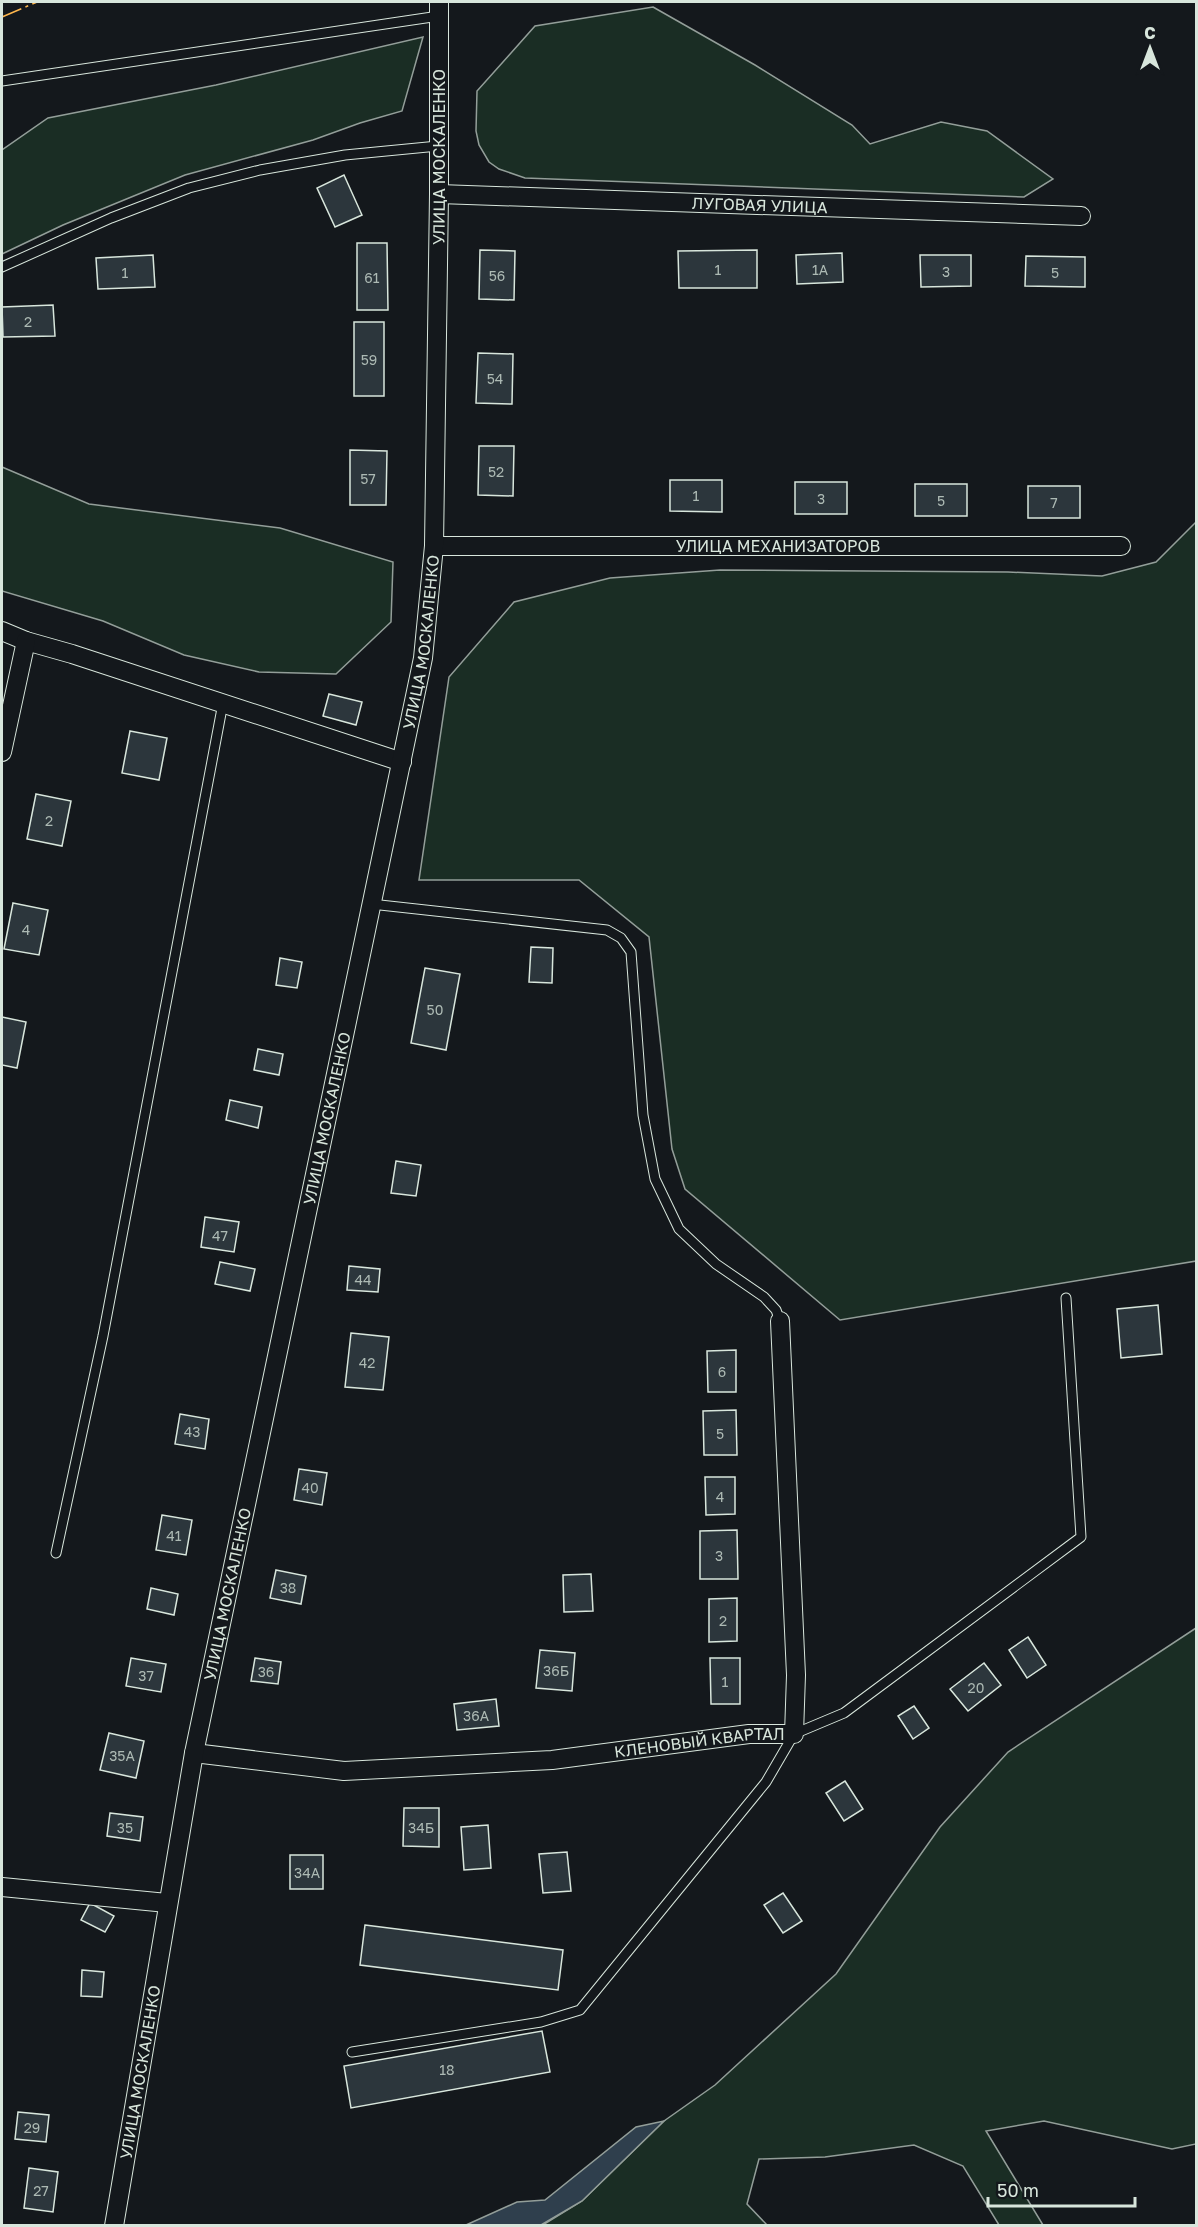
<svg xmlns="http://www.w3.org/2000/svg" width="1198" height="2227" viewBox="0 0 1198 2227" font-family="'Golos Text',sans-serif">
	<rect width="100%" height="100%" fill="#14181c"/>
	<!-- green -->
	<g fill="#1a2d24" stroke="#939e99" stroke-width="1.5">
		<polygon points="653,7 755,65 852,125 870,144 941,122 987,131 1053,179 1024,197 525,178 499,169 489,162 479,145 476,131 477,91 535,26"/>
		<polygon points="423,37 402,111 360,123 313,140 185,175 63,225 2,254 2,150 48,118 216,85"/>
		<polygon points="2,467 89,504 280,528 393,562 391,622 336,674 259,672 184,655 103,621 2,591"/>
		<polygon points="1196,522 1196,1261 840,1320 685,1189 672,1149 649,937 579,880 419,880 449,677 514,602 610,578 720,570 1008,572 1102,576 1156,562"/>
		<polygon points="1196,1628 1196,2144 1172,2149 1044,2121 986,2131 1043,2225 999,2225 963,2166 914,2145 825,2157 759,2159 747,2204 767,2225 541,2226 582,2201 664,2121 715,2085 836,1974 940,1827 1008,1752"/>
	</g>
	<!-- water -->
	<polygon fill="#2f3f4d" stroke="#939e99" stroke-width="1.5" points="664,2121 582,2201 541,2225 466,2225 517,2202 545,2200 636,2127"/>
	<!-- building -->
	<g fill="#2c363c" stroke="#d8e6dc" stroke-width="1.5">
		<polygon points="344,175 362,215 335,227 317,188"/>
		<polygon points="357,243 387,243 388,310 357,310"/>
		<polygon points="480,250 515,251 514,300 479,299"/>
		<polygon points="757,250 757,288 679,288 678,251"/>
		<polygon points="842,253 843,282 797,284 796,255"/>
		<polygon points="153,255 155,287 98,289 96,258"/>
		<polygon points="920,255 971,255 971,286 921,287"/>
		<polygon points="1026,256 1085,257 1085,287 1025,286"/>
		<polygon points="53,305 55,336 3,337 2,307"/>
		<rect x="354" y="322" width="30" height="74"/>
		<polygon points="478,353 513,354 512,404 476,403"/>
		<polygon points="479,446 514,446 513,496 478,495"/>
		<polygon points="350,450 387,451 386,505 350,505"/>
		<polygon points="670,480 722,480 722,512 670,511"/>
		<rect x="795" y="482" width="52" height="32"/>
		<rect x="915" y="484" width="52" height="32"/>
		<rect x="1028" y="486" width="52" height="32"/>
		<polygon points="329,694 362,702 356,725 323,716"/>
		<polygon points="130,731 167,738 159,780 122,773"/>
		<polygon points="36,794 71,801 62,846 27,839"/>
		<polygon points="13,903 48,910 39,955 4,949"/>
		<polygon points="531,947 553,948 552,983 529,982"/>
		<polygon points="280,958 302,962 297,988 276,985"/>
		<polygon points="425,968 460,974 446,1050 411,1043"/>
		<polygon points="2,1017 26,1022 17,1068 2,1065"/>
		<polygon points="258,1049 283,1054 279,1075 254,1070"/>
		<polygon points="230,1100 262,1107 258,1128 226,1120"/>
		<polygon points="396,1161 421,1165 416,1196 391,1193"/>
		<polygon points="205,1217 239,1222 234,1252 201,1247"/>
		<polygon points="220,1262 255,1269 250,1291 215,1284"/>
		<polygon points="349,1266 380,1269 378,1292 347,1290"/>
		<polygon points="1158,1305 1162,1354 1121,1358 1117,1309"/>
		<polygon points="351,1333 389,1337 383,1390 345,1387"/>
		<polygon points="736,1350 736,1392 708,1392 707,1351"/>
		<polygon points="736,1410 737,1455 704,1455 703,1411"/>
		<polygon points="180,1414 209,1419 205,1449 175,1444"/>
		<polygon points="299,1469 327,1473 322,1505 294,1500"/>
		<polygon points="705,1477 735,1477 735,1514 706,1515"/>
		<polygon points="162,1515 192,1520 186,1555 156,1550"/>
		<polygon points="737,1530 738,1579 700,1579 700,1531"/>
		<polygon points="276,1570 306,1576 301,1604 270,1598"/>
		<polygon points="591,1574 593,1611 564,1612 563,1575"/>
		<polygon points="151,1588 178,1594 174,1615 147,1609"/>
		<polygon points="737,1598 737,1641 709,1642 709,1599"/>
		<polygon points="1028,1637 1046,1665 1027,1678 1009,1650"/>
		<polygon points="540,1650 575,1653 572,1691 536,1688"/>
		<polygon points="131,1658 166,1664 161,1692 126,1686"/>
		<polygon points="255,1658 281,1662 278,1684 251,1681"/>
		<polygon points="710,1658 740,1658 740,1704 711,1704"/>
		<polygon points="984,1663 1001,1685 968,1711 950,1689"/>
		<polygon points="496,1699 499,1726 457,1730 454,1704"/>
		<polygon points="914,1706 929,1728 913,1739 898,1716"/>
		<polygon points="109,1733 144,1741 136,1778 100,1770"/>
		<polygon points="845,1781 863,1809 844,1821 826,1793"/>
		<polygon points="404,1808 439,1808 439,1847 403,1846"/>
		<polygon points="110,1813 143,1817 140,1841 107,1836"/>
		<polygon points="488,1825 491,1868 464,1870 461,1827"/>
		<polygon points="567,1852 571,1891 543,1893 539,1854"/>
		<rect x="290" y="1855" width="33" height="34"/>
		<polygon points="783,1893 802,1921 783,1933 764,1905"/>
		<polygon points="90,1903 114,1916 105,1932 81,1920"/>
		<polygon points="365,1925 563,1950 558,1990 360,1965"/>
		<polygon points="82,1970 104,1972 102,1997 81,1996"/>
		<polygon points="542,2031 550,2072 351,2108 344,2066"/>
		<polygon points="18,2112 49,2115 46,2142 15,2139"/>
		<polygon points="29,2168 58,2172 53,2212 24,2208"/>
	</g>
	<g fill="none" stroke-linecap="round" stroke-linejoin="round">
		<!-- service casing -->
		<g stroke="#d8e6dc" stroke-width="11">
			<g id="service">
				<polyline points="2,81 439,16"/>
				<polyline points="2,267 111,218 189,188 260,170 345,155 438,146"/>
				<polyline points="371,904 607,930 621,938 631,952 643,1115 655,1179 679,1229 716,1264 764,1297 776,1310 780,1321"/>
				<polyline points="56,1553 103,1336 223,703"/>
				<polyline points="352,2052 541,2022 580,2010 766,1782 794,1734 844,1713 1081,1537 1066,1298"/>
			</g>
		</g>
		<!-- minor casing -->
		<g stroke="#d8e6dc" stroke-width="20">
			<g id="minor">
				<path id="s1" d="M439 194 1081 216"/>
				<path id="s2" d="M434 546H1121"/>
				<polyline points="2,631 26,641 72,654 402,762"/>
				<polyline points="2,752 26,641"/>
				<path id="s3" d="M194 1753 344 1771 552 1760 749 1734H794L796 1675 780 1321"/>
				<polyline points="2,1887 167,1903"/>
				<path id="s4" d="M114 2226 194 1753 423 658 434 546 439 194V2"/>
			</g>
		</g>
		<!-- service -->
		<use href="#service" stroke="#14181c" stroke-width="9"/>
		<!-- minor -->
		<use href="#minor" stroke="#14181c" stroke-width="18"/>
		<!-- power -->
		<polyline stroke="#ffb74d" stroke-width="1.5" stroke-dasharray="21 4.5 3 4.5" stroke-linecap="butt" points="2,17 37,2"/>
	</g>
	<g text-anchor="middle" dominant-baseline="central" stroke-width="4.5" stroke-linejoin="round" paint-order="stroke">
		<!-- number labels -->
		<g font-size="14" fill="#adbab4">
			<text x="718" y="269">1</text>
			<text x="820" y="269">1А</text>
			<text x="946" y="271">3</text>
			<text x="125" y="272">1</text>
			<text x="1055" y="272">5</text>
			<text x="497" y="275">56</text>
			<text x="372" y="277">61</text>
			<text x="28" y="321">2</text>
			<text x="369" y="359">59</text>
			<text x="495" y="378">54</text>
			<text x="496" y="471">52</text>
			<text x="368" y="478">57</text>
			<text x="696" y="495">1</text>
			<text x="821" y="498">3</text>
			<text x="941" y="500">5</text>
			<text x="1054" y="502">7</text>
			<text x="49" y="820">2</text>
			<text x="26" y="929">4</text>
			<text x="435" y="1009">50</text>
			<text x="220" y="1235">47</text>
			<text x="363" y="1279">44</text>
			<text x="367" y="1362">42</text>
			<text x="722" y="1371">6</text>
			<text x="192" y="1431">43</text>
			<text x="720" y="1433">5</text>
			<text x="310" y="1487">40</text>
			<text x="720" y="1496">4</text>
			<text x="174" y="1535">41</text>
			<text x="719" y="1555">3</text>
			<text x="288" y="1587">38</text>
			<text x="723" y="1620">2</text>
			<text x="556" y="1670">36Б</text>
			<text x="266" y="1671">36</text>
			<text x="146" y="1675">37</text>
			<text x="725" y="1681">1</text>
			<text x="976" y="1687">20</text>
			<text x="476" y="1715">36А</text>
			<text x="122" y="1755">35А</text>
			<text x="125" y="1827">35</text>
			<text x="421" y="1827">34Б</text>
			<text x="307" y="1872">34А</text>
			<text x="447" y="2069">18</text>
			<text x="32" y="2127">29</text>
			<text x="41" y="2190">27</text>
		</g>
		<!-- street labels -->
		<g font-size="16" fill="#d8e6dc" stroke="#14181c">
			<text stroke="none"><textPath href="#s4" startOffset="2100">УЛИЦА МОСКАЛЕНКО</textPath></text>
			<text stroke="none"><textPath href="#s1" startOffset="321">ЛУГОВАЯ УЛИЦА</textPath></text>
			<text stroke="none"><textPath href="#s2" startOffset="344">УЛИЦА МЕХАНИЗАТОРОВ</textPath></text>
			<text stroke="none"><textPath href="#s4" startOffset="1614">УЛИЦА МОСКАЛЕНКО</textPath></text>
			<text stroke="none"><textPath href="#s4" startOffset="1128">УЛИЦА МОСКАЛЕНКО</textPath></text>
			<text stroke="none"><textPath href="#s4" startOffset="642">УЛИЦА МОСКАЛЕНКО</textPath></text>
			<text stroke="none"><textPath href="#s3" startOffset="508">КЛЕНОВЫЙ КВАРТАЛ</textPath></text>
			<text stroke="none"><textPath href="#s4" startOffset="156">УЛИЦА МОСКАЛЕНКО</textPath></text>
		</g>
	</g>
	<!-- border -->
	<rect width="1198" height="2227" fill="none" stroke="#d8e6dc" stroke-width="6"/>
	<!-- north arrow -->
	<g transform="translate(1150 48)" stroke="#14181c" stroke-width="4.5" paint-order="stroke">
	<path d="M0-4.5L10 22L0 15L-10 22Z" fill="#d8e6dc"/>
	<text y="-9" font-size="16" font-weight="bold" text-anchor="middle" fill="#d8e6dc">С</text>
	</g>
	<!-- scale -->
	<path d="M988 2197v9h147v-9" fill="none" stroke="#d8e6dc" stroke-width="3"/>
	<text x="997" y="2197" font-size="18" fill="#d8e6dc" stroke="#14181c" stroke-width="4.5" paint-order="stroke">50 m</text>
</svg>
